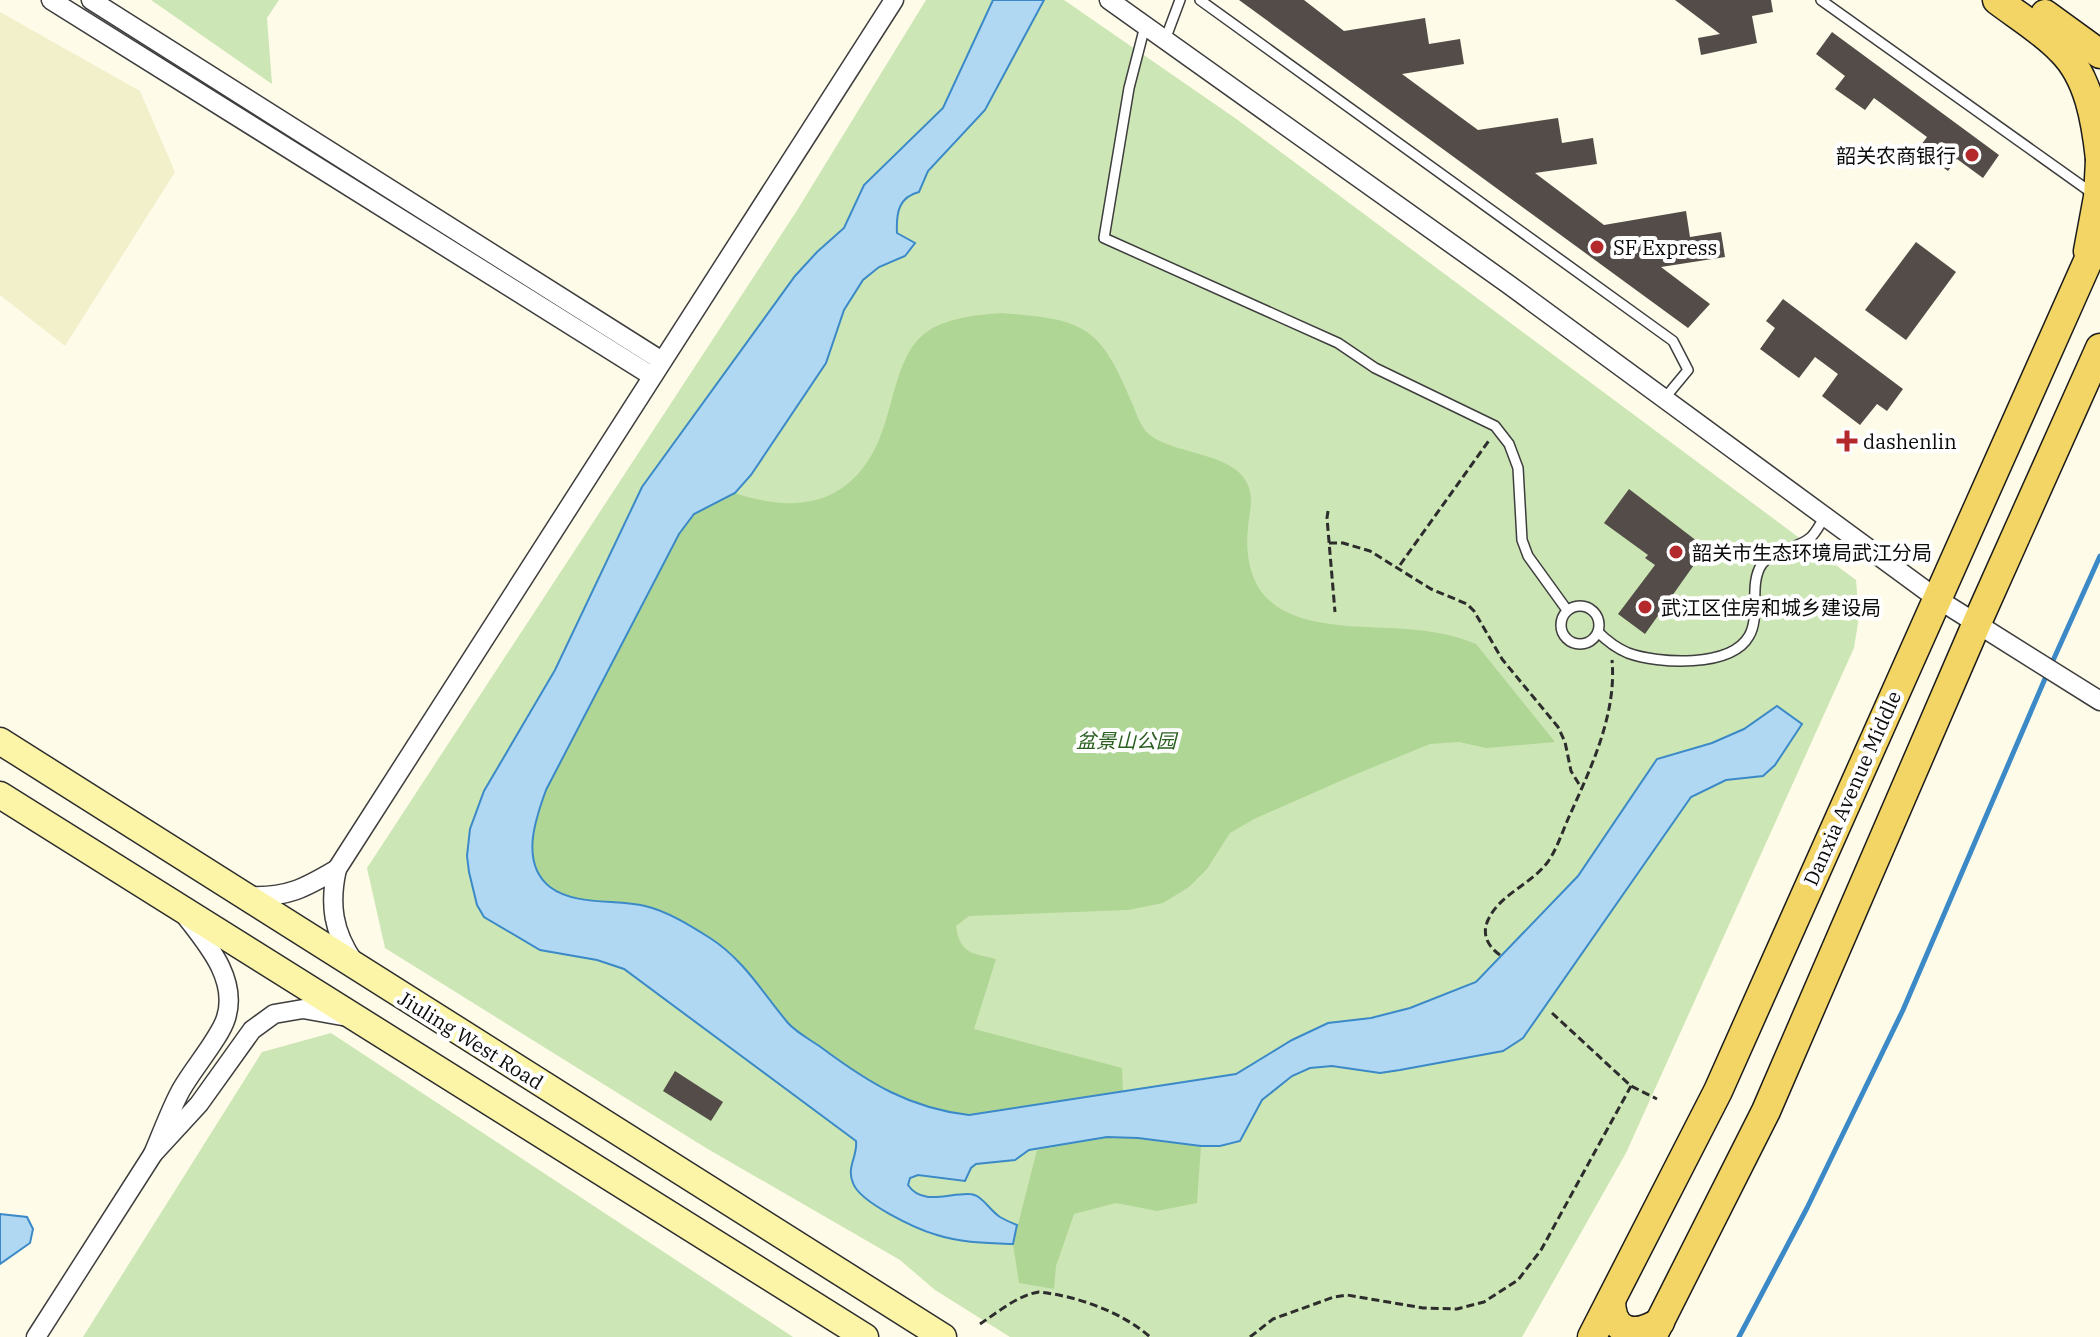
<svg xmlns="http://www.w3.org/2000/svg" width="2100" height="1337" viewBox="0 0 2100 1337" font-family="'IBM Plex Serif','Noto Sans SC',serif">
	<rect width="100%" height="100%" fill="#fefbe9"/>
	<!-- farmland -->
	<polygon fill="#f2f0cb" points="0,12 140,91 175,172 65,346 0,295"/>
	<!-- green -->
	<g fill="#cde6b5">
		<polygon points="151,0 279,0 267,18 272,84"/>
		<polygon points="926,0 1064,0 1235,118 1856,580 1859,617 1854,648 1626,1153 1522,1337 1010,1337 935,1290 900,1260 706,1148 385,948 367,868 796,212"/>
		<polygon points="331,1033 793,1337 83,1337 262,1052"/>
	</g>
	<!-- forest -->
	<g fill="#b0d695">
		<path d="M1001 313C1084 319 1100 325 1132 403 1138 417 1141 430 1154 438 1180 454 1231 454 1246 481 1255 497 1249 512 1248 528 1245 553 1250 584 1270 601 1305 632 1373 625 1417 630 1437 632 1457 636 1476 644L1555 742 1486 748 1459 742 1430 744 1354 775 1254 819 1230 833 1207 869 1189 887 1163 903 1128 910 969 916 956 926C960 954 972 953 996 959L974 1029 1122 1068 1123 1093C1089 1098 1055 1103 1021 1107 995 1111 969 1117 943 1112 896 1102 827 1059 791 1026 784 1020 779 1010 773 1002 754 979 735 954 709 938 690 926 666 910 644 906 615 900 575 906 550 886 520 862 535 820 546 790L679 534 694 514 735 493C803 516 858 502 883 429 893 402 899 353 924 334 944 318 976 315 1001 313Z"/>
		<polygon points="1107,1137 1138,1138 1201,1146 1197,1203 1157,1211 1116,1203 1074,1214 1056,1266 1054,1289 1019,1283 1013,1244 1037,1150"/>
	</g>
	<!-- water -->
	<g fill="#b0d8f3" stroke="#3b8ac7" stroke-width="2">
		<path d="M993 0H1044L985 110 928 171 919 192C899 197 896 212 897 233L915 243 905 256 879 267 863 280 844 310 826 363 751 475 735 493 694 514 679 534 546 790C535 820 520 863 550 887 575 906 616 899 645 906 667 911 691 926 710 938 743 959 763 993 788 1023 797 1033 811 1040 822 1048 869 1083 909 1108 969 1115L1236 1074 1292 1040 1328 1023 1371 1018 1410 1008 1476 982 1578 876 1657 759 1712 743 1744 729 1777 706 1802 724 1775 765 1763 776 1726 780 1691 797 1523 1038 1503 1051 1400 1070 1380 1073 1332 1066 1310 1068 1292 1076 1262 1100 1240 1141 1220 1146H1201L1138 1138 1107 1137 1029 1150 1015 1160 976 1164 971 1168 965 1181 918 1175 910 1178 908 1185C922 1206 949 1193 969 1194 982 1194 989 1210 1000 1217 1005 1220 1012 1223 1017 1225L1013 1244C987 1243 962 1243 937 1235 917 1229 860 1203 853 1183 846 1167 858 1156 856 1141L624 969 597 960 540 950 484 917 477 905 469 872 467 856 470 829 484 791 555 670 642 487 795 276 817 252 844 228 864 185 943 108Z"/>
		<polygon points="0,1214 27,1217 33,1229 30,1243 0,1264"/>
	</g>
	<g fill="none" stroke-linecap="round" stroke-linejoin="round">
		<!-- stream -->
		<g stroke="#3b8ac7" stroke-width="5">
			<polyline points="2051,665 2100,556"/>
			<polyline points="1739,1337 1807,1208 1903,1010 2047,674"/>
		</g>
	</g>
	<!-- building -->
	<g fill="#534c48">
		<polygon points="1239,0 1304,0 1344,31 1425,18 1429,44 1460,39 1464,64 1402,74 1478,130 1558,118 1562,143 1593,138 1597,164 1535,173 1604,225 1686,211 1690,237 1721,232 1725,257 1661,267 1710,304 1688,328"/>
		<polygon points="1675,0 1771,0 1773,12 1752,16 1757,43 1701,55 1698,38 1720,34"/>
		<polygon points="1832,32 1999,155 1983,178 1957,159 1948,171 1918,149 1927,137 1874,98 1865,110 1835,89 1845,76 1816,54"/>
		<polygon points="1916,242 1956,272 1906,340 1865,310"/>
		<polygon points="1783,299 1903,389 1887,411 1877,404 1860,425 1822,396 1838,374 1815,357 1799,378 1760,349 1775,328 1766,321"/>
		<polygon points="1629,489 1706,548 1645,634 1618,614 1655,565 1645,558 1648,555 1604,523"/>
		<polygon points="675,1071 723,1102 711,1121 663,1091"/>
	</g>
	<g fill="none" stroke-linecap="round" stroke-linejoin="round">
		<!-- lane casing -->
		<g stroke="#3e3e3e" stroke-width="12">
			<g id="lane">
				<polyline points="1200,0 1673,341 1688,370 1664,399"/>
				<polyline points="1821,0 2092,193"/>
				<polyline points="1145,26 1129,88 1104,238 1338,343 1375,368 1495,426 1509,444 1518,468 1522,540 1528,556 1567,610"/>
				<polyline points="1165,40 1180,0"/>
				<circle cx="1580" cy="625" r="19"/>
				<path d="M1598 632C1607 641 1616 648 1628 653 1658 664 1731 668 1749 636 1761 616 1748 584 1762 564 1774 548 1796 550 1810 538 1816 533 1820 524 1824 518"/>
			</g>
		</g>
		<!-- street casing -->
		<g stroke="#3e3e3e" stroke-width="21">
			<g id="street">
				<polyline points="51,0 652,376"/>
				<polyline points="91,0 662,361"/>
				<polyline points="1109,0 1508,284 1936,598 2100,701"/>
				<polyline points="337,869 894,0"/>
				<path d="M248 896C287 898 305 888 337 869 329 904 333 932 354 962"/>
				<path d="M187 918C208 945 238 980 226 1018 220 1038 191 1071 180 1092 170 1111 162 1133 153 1154L199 1104 252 1030 274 1014 303 1009 342 1016"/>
				<polyline points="36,1337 153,1154"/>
			</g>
		</g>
		<!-- secondary casing -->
		<g stroke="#2d2d2d" stroke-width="29">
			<g id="secondary">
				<polyline points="0,741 943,1337"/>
				<polyline points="0,795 865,1337"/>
			</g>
		</g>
		<!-- primary casing -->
		<g stroke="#1c1c1c" stroke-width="31">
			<g id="primary">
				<path d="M1997 0C2018 16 2043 31 2061 50 2089 77 2096 122 2100 159"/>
				<polyline points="2045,14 2100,54"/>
				<polyline points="2088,251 2098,197 2100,160"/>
				<path d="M1611 1301C1612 1335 1636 1337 1660 1322"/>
				<polyline points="1592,1337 1718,1091 2100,234"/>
				<polyline points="1652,1337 1766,1111 1976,625 2100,348"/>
			</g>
		</g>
		<!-- path -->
		<g stroke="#2d2d2d" stroke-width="3" stroke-dasharray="8 4" stroke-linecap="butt">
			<polyline points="1328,511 1327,518 1335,612"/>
			<polyline points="1329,543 1343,543 1370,551 1431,589 1467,604 1474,611 1502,659 1558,727 1565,742 1571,771 1582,789"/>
			<polyline points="1400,565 1490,439"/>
			<path d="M1500 955C1487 946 1481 933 1489 918 1501 894 1531 884 1547 863 1556 851 1562 833 1568 819 1590 770 1617 715 1612 660"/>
			<polyline points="1552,1013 1631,1086 1657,1099"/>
			<path d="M980 1324C998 1312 1018 1295 1039 1292 1077 1296 1122 1312 1150 1337"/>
			<polyline points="1250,1337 1273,1319 1334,1297 1347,1295 1423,1308 1457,1309 1484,1302 1518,1280 1541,1250 1631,1086"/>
		</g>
		<!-- lane -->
		<use href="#lane" stroke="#fff" stroke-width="9"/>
		<!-- street -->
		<use href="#street" stroke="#fff" stroke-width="18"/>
		<!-- secondary -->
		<use href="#secondary" stroke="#fcf5a7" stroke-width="26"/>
		<!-- primary -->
		<use href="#primary" stroke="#f3d565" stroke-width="28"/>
	</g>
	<!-- markers -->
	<g fill="#b42a2c" stroke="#fff" stroke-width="3">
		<circle cx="1972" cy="155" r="8"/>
		<circle cx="1597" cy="247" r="8"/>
		<path d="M1843 429h8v8h8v8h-8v8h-8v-8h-8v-8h8z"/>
		<circle cx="1676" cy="552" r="8"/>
		<circle cx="1645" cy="607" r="8"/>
	</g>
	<g text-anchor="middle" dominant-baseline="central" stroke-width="8" stroke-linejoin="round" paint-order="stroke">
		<!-- poi labels -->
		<g font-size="20" fill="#0b0b0b" stroke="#fff" text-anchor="start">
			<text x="1956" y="155" text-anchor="end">韶关农商银行</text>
			<text x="1613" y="247">SF Express</text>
			<text x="1863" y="441">dashenlin</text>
			<text x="1692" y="552">韶关市生态环境局武江分局</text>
			<text x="1661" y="607">武江区住房和城乡建设局</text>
		</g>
		<!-- park labels -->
		<g font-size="20" font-style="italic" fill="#2a5f1f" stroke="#fff">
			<text x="1126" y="740">盆景山公园</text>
		</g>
		<!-- street labels -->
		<g font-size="20" fill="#0b0b0b" stroke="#fff">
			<text transform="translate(1852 788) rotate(-66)">Danxia Avenue Middle</text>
			<text transform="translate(471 1040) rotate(32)">Jiuling West Road</text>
		</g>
	</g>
</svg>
